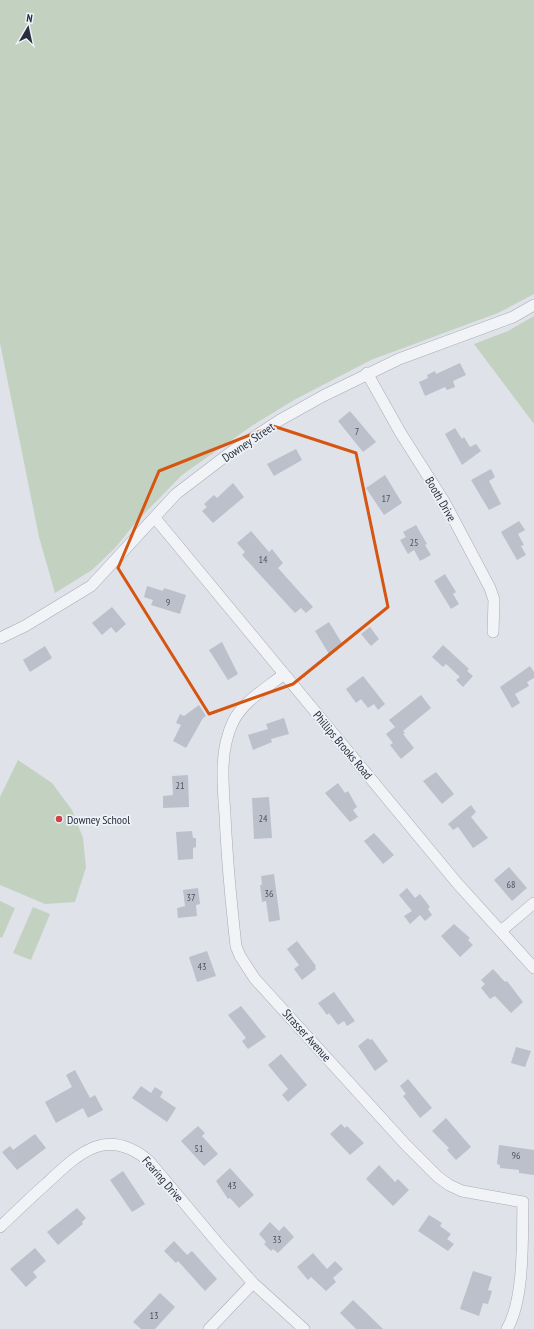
<svg xmlns="http://www.w3.org/2000/svg" width="534" height="1329" viewBox="0 0 534 1329" font-family="'PT Sans Narrow',sans-serif">
	<rect width="100%" height="100%" fill="#dfe2e8"/>
	<!-- green -->
	<g fill="#c3d2c0">
		<polygon points="0,0 534,0 534,294 498,313 371,360 294,400 253,425 182,475 136,522 116,547 92,570 55,593 39,537 0,343"/>
		<polygon points="534,316 534,424 474,344 508,331"/>
		<polygon points="18,760 52,783 72,810 83,838 86,867 75,902 45,904 0,885 0,797"/>
		<polygon points="0,901 15,908 2,938 0,937"/>
		<polygon points="33,907 50,914 31,960 13,953"/>
	</g>
	<!-- building -->
	<g fill="#bcc0cb">
		<polygon points="460,363 466,375 453,381 455,387 447,390 445,387 425,396 419,382 428,378 427,375 435,371 436,374"/>
		<polygon points="350,411 376,442 363,452 338,421"/>
		<polygon points="455,428 462,439 464,437 470,447 476,444 481,451 462,465 445,434"/>
		<polygon points="296,449 302,460 274,476 267,464"/>
		<polygon points="491,469 495,477 489,481 501,504 489,510 471,480"/>
		<polygon points="385,475 402,503 384,515 366,488"/>
		<polygon points="233,483 244,497 213,523 202,511 207,507 204,504 214,495 217,498"/>
		<polygon points="519,521 525,530 518,534 524,545 521,546 526,555 517,560 501,532"/>
		<polygon points="416,525 427,544 425,545 431,555 420,561 414,550 408,554 400,540 406,537 403,532"/>
		<polygon points="251,531 269,552 272,549 283,563 278,568 313,607 306,613 301,608 295,613 242,555 245,552 237,543"/>
		<polygon points="445,574 456,592 453,594 459,604 451,609 434,581"/>
		<polygon points="147,586 163,591 164,588 186,595 180,614 151,605 153,600 144,597"/>
		<polygon points="112,607 126,624 116,633 111,627 102,635 92,623"/>
		<polygon points="329,622 343,645 329,654 315,631"/>
		<polygon points="370,627 379,639 371,646 361,634"/>
		<polygon points="222,642 238,674 228,680 209,650"/>
		<polygon points="443,645 469,669 467,671 473,676 463,687 456,680 460,677 446,664 443,667 432,657"/>
		<polygon points="45,646 52,658 30,672 23,660"/>
		<polygon points="530,666 534,672 534,678 527,682 529,686 515,694 520,703 512,708 500,687"/>
		<polygon points="363,676 385,704 378,710 374,704 368,708 361,699 356,703 346,689"/>
		<polygon points="421,695 431,708 403,731 405,733 403,734 414,748 401,759 390,745 393,743 386,734 395,727 389,720"/>
		<polygon points="199,705 206,716 203,718 186,748 173,741 181,725 176,723 180,714 184,716"/>
		<polygon points="284,718 289,734 271,739 272,742 253,750 248,735 268,729 266,724"/>
		<polygon points="436,772 454,794 442,804 423,781"/>
		<polygon points="188,775 189,807 163,808 163,796 173,795 172,776"/>
		<polygon points="338,783 345,793 348,791 357,807 353,810 358,817 350,822 325,793"/>
		<polygon points="269,797 272,838 254,839 252,798"/>
		<polygon points="471,805 476,812 471,817 488,838 473,848 458,827 453,830 448,824"/>
		<polygon points="192,831 193,838 196,838 196,847 193,848 193,859 178,860 176,832"/>
		<polygon points="374,833 394,855 383,864 364,841"/>
		<polygon points="509,867 527,888 512,901 494,880"/>
		<polygon points="274,874 280,920 269,922 266,901 262,902 260,885 262,885 261,876"/>
		<polygon points="198,888 200,904 196,905 197,916 178,918 177,908 185,906 183,890"/>
		<polygon points="407,888 415,898 420,894 430,907 428,909 432,915 425,921 420,915 410,924 404,916 412,911 399,895"/>
		<polygon points="454,924 470,938 468,940 473,945 460,957 441,936"/>
		<polygon points="297,941 316,966 315,967 316,969 302,980 294,969 299,965 287,949"/>
		<polygon points="207,951 216,976 197,982 189,957"/>
		<polygon points="493,969 505,982 507,981 523,1002 511,1013 495,996 490,999 481,988 485,984 481,980"/>
		<polygon points="334,992 355,1021 347,1026 344,1021 338,1025 329,1013 327,1015 318,1003"/>
		<polygon points="241,1006 266,1037 248,1049 242,1041 246,1038 228,1015"/>
		<polygon points="368,1038 370,1040 372,1039 388,1061 375,1071 358,1046"/>
		<polygon points="516,1047 531,1051 525,1067 511,1063"/>
		<polygon points="281,1054 307,1085 288,1102 282,1095 288,1089 268,1065"/>
		<polygon points="75,1070 90,1098 95,1095 103,1110 88,1118 83,1108 56,1123 45,1102 72,1087 66,1075"/>
		<polygon points="408,1079 432,1108 420,1118 403,1096 406,1094 400,1086"/>
		<polygon points="141,1086 151,1093 155,1087 163,1092 160,1097 176,1108 167,1122 132,1098"/>
		<polygon points="446,1118 471,1147 456,1160 447,1150 449,1148 432,1131"/>
		<polygon points="341,1124 345,1128 347,1126 364,1143 350,1155 330,1134"/>
		<polygon points="198,1126 205,1133 202,1136 218,1154 204,1166 181,1141"/>
		<polygon points="35,1134 46,1148 17,1170 2,1152 10,1146 13,1150"/>
		<polygon points="499,1145 534,1150 534,1175 519,1173 519,1170 500,1168 500,1165 497,1164"/>
		<polygon points="379,1165 395,1182 398,1179 409,1190 393,1206 366,1179"/>
		<polygon points="230,1168 254,1195 239,1208 230,1198 228,1199 216,1181"/>
		<polygon points="123,1171 145,1204 132,1212 110,1180"/>
		<polygon points="77,1208 86,1218 82,1222 83,1224 58,1245 47,1232"/>
		<polygon points="429,1215 442,1223 440,1226 451,1234 447,1239 454,1244 448,1251 418,1231"/>
		<polygon points="270,1222 279,1231 284,1226 294,1237 278,1253 273,1249 271,1251 264,1244 266,1242 259,1234"/>
		<polygon points="174,1241 187,1255 192,1251 217,1279 205,1291 178,1261 176,1263 164,1251"/>
		<polygon points="35,1248 46,1261 33,1272 37,1277 26,1287 10,1269"/>
		<polygon points="313,1253 327,1269 335,1261 343,1269 333,1278 336,1282 326,1291 311,1277 308,1280 297,1267"/>
		<polygon points="473,1271 492,1277 488,1290 492,1291 488,1304 483,1303 479,1316 460,1309"/>
		<polygon points="160,1293 175,1307 155,1329 141,1329 133,1322"/>
		<polygon points="353,1300 383,1329 356,1329 340,1313"/>
	</g>
	<g fill="none" stroke-linecap="round" stroke-linejoin="round">
		<!-- minor casing -->
		<g stroke="#a8acb5" stroke-width="12">
			<g id="minor">
				<polyline points="367,373 400,432 445,503 490,588 494,600 493,632"/>
				<polyline points="155,518 457,883 534,968"/>
				<polyline points="0,638 25,626 91,586 176,494 231,452 280,420 323,396 399,359 513,317 534,305"/>
				<path d="M284 674C267 688 243 701 233 722 219 751 223 784 225 815 227 859 231 902 236 946L240 956 255 979 406 1145 438 1177 449 1185 462 1191 523 1202C522 1238 525 1298 507 1329"/>
				<polyline points="501,931 534,903"/>
				<path d="M0 1227C16 1212 31 1197 47 1183 80 1152 107 1126 149 1161L220 1246 253 1283 304 1329"/>
				<polyline points="209,1329 253,1283"/>
			</g>
		</g>
		<!-- minor -->
		<use href="#minor" stroke="#f1f3f7" stroke-width="11"/>
	</g>
	<!-- marked area -->
	<path fill="none" stroke="#d55511" stroke-width="3" stroke-linejoin="round" d="M273 426 356 453 388 607 293 684 209 714 118 568 159 471Z"/>
	<!-- markers -->
	<circle fill="#ce434a" stroke="#eef1f6" stroke-width="1.5" cx="59" cy="819" r="4"/>
	<g text-anchor="middle" dominant-baseline="central" stroke-width="3.5" stroke-linejoin="round" paint-order="stroke">
		<!-- number labels -->
		<g font-size="10" fill="#4d5262">
			<text x="357" y="431">7</text>
			<text x="386" y="498">17</text>
			<text x="414" y="542">25</text>
			<text x="263" y="559">14</text>
			<text x="168" y="602">9</text>
			<text x="180" y="785">21</text>
			<text x="263" y="818">24</text>
			<text x="511" y="884">68</text>
			<text x="269" y="893">36</text>
			<text x="191" y="897">37</text>
			<text x="202" y="966">43</text>
			<text x="199" y="1148">51</text>
			<text x="516" y="1155">96</text>
			<text x="232" y="1185">43</text>
			<text x="277" y="1239">33</text>
			<text x="154" y="1315">13</text>
		</g>
		<!-- street labels -->
		<g font-size="12" fill="#282e3f" stroke="#eef1f6">
			<text transform="translate(248 442) rotate(-34)">Downey Street</text>
			<text transform="translate(441 499) rotate(60)">Booth Drive</text>
			<text transform="translate(343 745) rotate(50)">Phillips Brooks Road</text>
			<text transform="translate(307 1035) rotate(48)">Strasser Avenue</text>
			<text transform="translate(163 1179) rotate(49)">Fearing Drive</text>
		</g>
		<!-- poi labels -->
		<g font-size="12" fill="#282e3f" stroke="#eef1f6" text-anchor="start">
			<text x="67" y="819">Downey School</text>
		</g>
	</g>
	<!-- north arrow -->
	<g transform="translate(28 28) rotate(9)" stroke="#eef1f6" stroke-width="3" paint-order="stroke">
	<path d="M0-3L7 15L0 10L-7 15Z" fill="#282e3f"/>
	<text y="-6" font-size="11" font-weight="bold" text-anchor="middle" fill="#282e3f">N</text>
	</g>
</svg>
